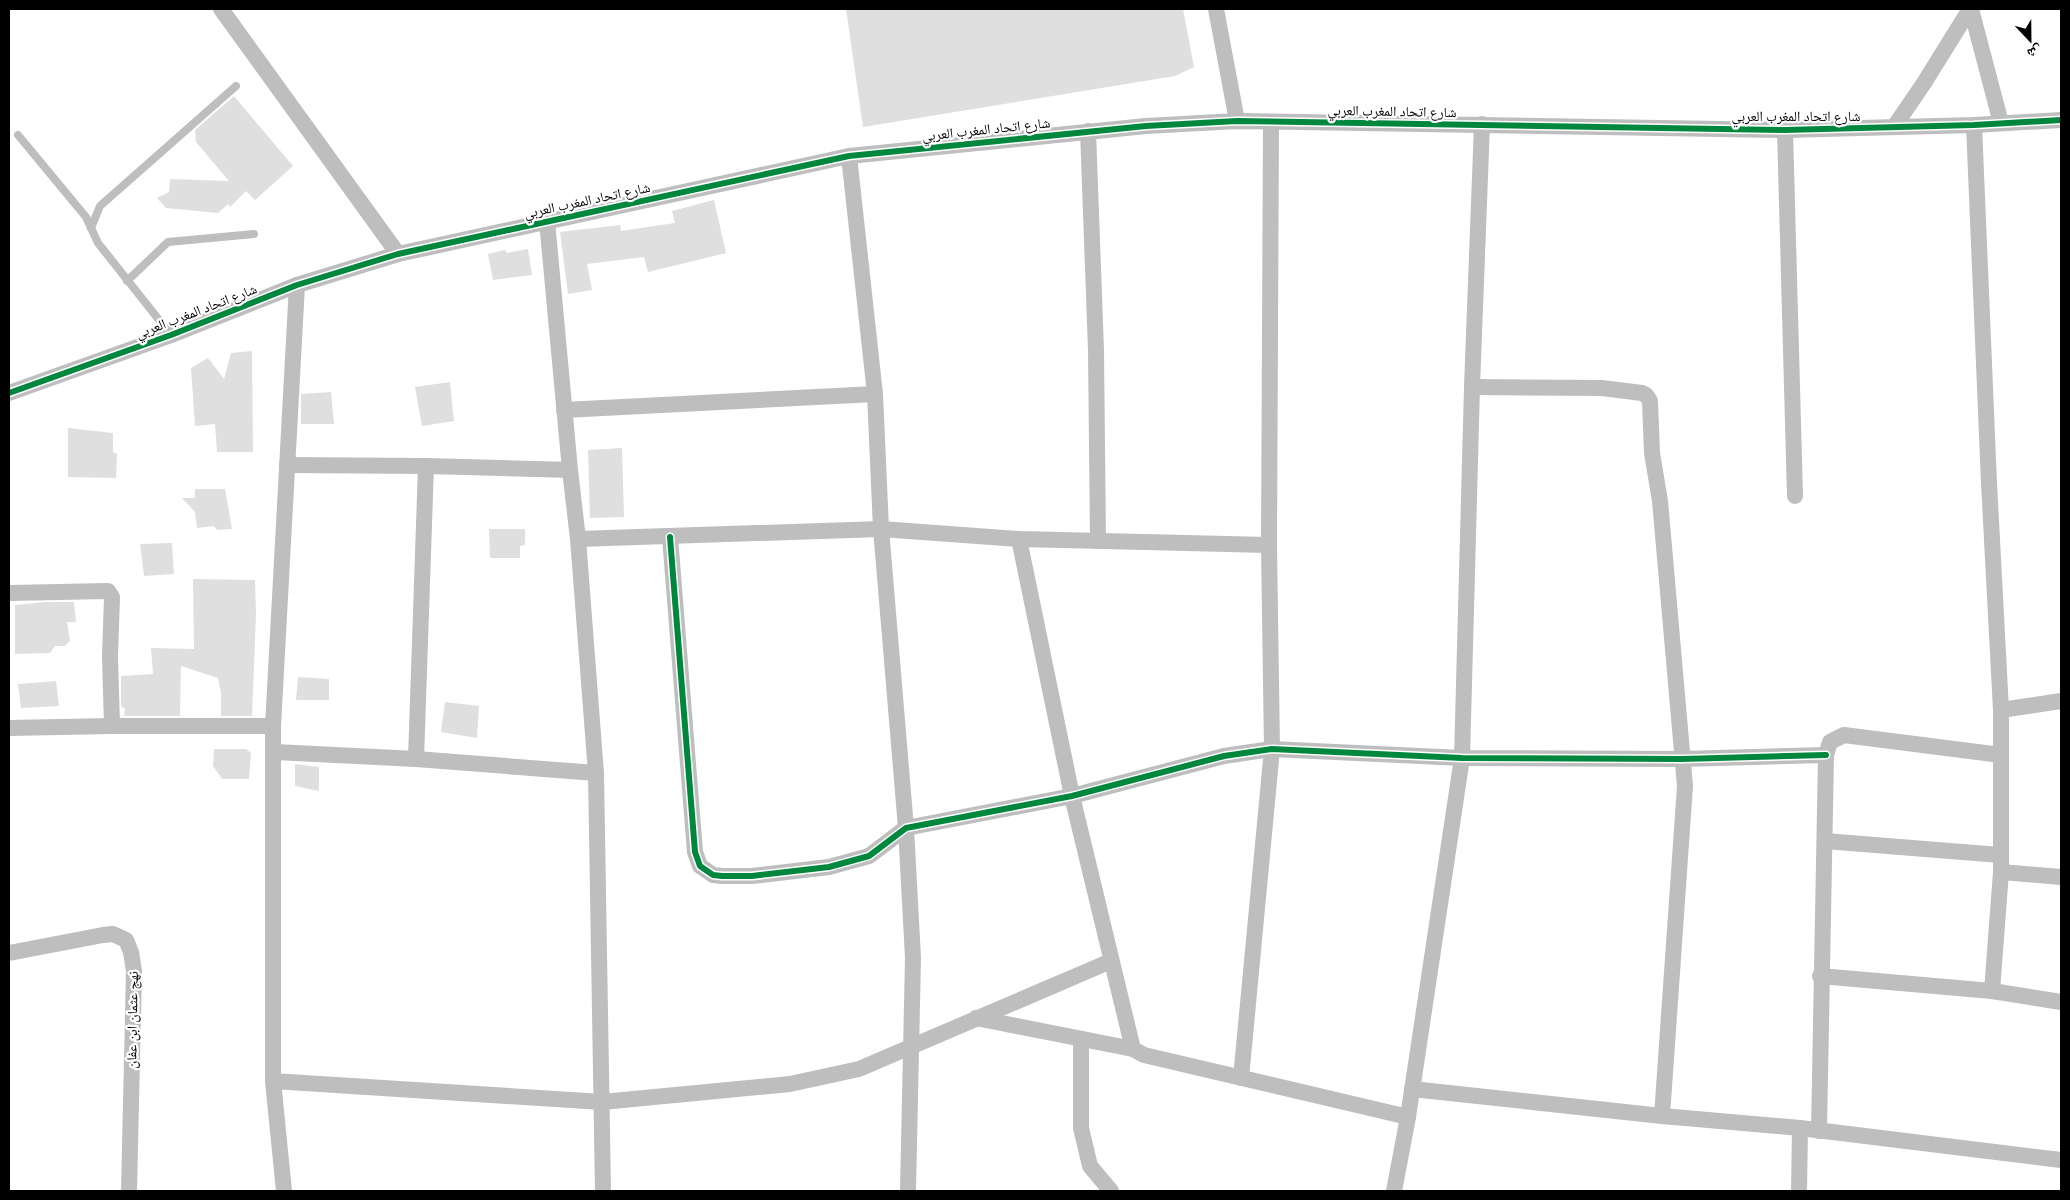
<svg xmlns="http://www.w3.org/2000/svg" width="2070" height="1200" viewBox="0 0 2070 1200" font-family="'IBM Plex Sans','Noto Naskh Arabic',sans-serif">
	<rect width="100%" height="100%" fill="#fff"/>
	<!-- building -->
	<g fill="#dfdfdf">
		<polygon points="846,9 1183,9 1194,67 1175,76 863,127"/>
		<polygon points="234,96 293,166 255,200 246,191 230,207 228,204 218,213 166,208 157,198 169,192 170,179 229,181 196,142 195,130"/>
		<polygon points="714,200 726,253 648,272 644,257 587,264 592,290 568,294 560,232 620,225 621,231 675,223 672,211"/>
		<polygon points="528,249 532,275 493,280 488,254 505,250 507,253"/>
		<polygon points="252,351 253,452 217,452 215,424 195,426 191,368 208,358 224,379 231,353"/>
		<polygon points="450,382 454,421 422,426 415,387"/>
		<polygon points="331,392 334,424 301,424 301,394"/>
		<polygon points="68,428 113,433 113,452 117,454 116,478 68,477"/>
		<polygon points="622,448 624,517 590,518 588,450"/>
		<polygon points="195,489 225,489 232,529 217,530 214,526 197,528 195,512 182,498 195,498"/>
		<polygon points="489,529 525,529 525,545 520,546 520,558 490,558"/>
		<polygon points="172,543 174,574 144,576 140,544"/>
		<polygon points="193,579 255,580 256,614 252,716 221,716 221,693 218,678 181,666 180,716 124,716 125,709 121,706 121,676 153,674 151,648 194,649"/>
		<polygon points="46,602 74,602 76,622 67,622 70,641 65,646 55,646 50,653 15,654 15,605"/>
		<polygon points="298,677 329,679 329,700 296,700"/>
		<polygon points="56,681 59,706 21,708 18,684"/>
		<polygon points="445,702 479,706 477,738 441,732"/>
		<polygon points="214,749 246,749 251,753 249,779 222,779 213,766"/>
		<polygon points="295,764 319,767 319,791 295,786"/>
	</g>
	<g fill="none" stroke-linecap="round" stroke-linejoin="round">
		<!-- lane -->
		<g stroke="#bebebe" stroke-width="8">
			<polyline points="18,135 86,217 98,243 171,335"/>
			<polyline points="91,228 100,206 236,86"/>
			<polyline points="127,281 168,242 254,234"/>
		</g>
		<!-- street -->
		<g stroke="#bebebe" stroke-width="16">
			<polyline points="221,9 398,254"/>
			<polyline points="1216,9 1237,121"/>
			<polyline points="1971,9 2001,123"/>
			<polyline points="1974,125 1989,483 2001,710 2001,872 1992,991"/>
			<polyline points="1894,127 1924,83 1970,9"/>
			<polyline points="1785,130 1795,496"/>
			<polyline points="1088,131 1096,350 1098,541"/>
			<polyline points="849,156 875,394 881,529 906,828 913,958 908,1191"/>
			<polyline points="547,221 570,470 578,539 596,773 603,1191"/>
			<polyline points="1472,387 1602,388 1642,393 1646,395 1650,401 1652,453 1660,501 1685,786 1662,1116"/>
			<polyline points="9,393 171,335 297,285 398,254 849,156 1146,126 1237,121 1785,130 1974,125 2061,120"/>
			<polyline points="564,410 875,394"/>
			<polyline points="287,465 426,466 570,470"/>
			<polyline points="670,537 695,852 700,866 713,875 722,876 752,876 829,867 869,856 906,828 1072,796 1224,756 1272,749 1462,758 1682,759 1826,755"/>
			<polyline points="578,539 881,529 1019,539 1269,545"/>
			<polyline points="1019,539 1072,796 1133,1049"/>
			<polyline points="9,593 108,591 112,597 110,656 112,726"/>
			<polyline points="2001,710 2061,701"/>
			<polyline points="9,728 112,726 273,726"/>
			<polyline points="275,752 416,759 596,773"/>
			<polyline points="416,759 426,466"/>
			<polyline points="1825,841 2000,855"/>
			<polyline points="2001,872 2061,877"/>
			<polyline points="9,953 103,935 113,934 126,940 131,952 134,971 129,1191"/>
			<polyline points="1820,976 1992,991 2061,1002"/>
			<polyline points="976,1018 1133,1049 1144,1055 1408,1117"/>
			<polyline points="1081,1039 1081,1128 1090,1166 1111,1191"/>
			<polyline points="1241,1078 1272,749 1269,545 1271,122"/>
			<polyline points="273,1081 602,1102 790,1084 859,1069 1111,961"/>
			<polyline points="1412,1089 1662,1116 1800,1128 2061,1160"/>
			<polyline points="1819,1131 1826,755 1830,742 1844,735 2001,755"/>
			<polyline points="284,1191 273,1081 273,726 297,285"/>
			<polyline points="1394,1191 1408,1117 1462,758 1472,387 1482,124"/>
			<polyline points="1799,1191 1800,1128"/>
		</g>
		<!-- cycleway casing -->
		<g stroke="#fff" stroke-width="9">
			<g id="cycleway">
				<polyline points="9,393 171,335 297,285 398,254 849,156 1146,126 1237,121 1785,130 1974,125 2061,120"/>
				<polyline points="670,537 695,852 700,866 713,875 722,876 752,876 829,867 869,856 906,828 1072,796 1224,756 1272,749 1462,758 1682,759 1826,755"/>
			</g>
		</g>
		<!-- cycleway -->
		<use href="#cycleway" stroke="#00873e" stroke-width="6"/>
	</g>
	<g text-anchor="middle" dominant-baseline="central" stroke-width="4.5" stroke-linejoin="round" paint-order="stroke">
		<!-- street labels -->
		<g font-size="14" fill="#000" stroke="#fff">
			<text transform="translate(1392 111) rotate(1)">شارع اتحاد المغرب العربي</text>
			<text x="1796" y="116">شارع اتحاد المغرب العربي</text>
			<text transform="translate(986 129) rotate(-6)">شارع اتحاد المغرب العربي</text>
			<text transform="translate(587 200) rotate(-12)">شارع اتحاد المغرب العربي</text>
			<text transform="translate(196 311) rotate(-21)">شارع اتحاد المغرب العربي</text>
			<text transform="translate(132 1020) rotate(-89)">نهج عثمان ابن عفان</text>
		</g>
	</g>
	<!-- border -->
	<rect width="2070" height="1200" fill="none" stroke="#000000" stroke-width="20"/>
	<!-- north arrow -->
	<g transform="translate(2030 40) rotate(158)" stroke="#ffffff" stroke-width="4" paint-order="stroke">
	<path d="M0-4L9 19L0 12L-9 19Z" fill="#000000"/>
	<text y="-8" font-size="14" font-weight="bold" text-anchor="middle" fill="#000000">ش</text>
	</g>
</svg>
